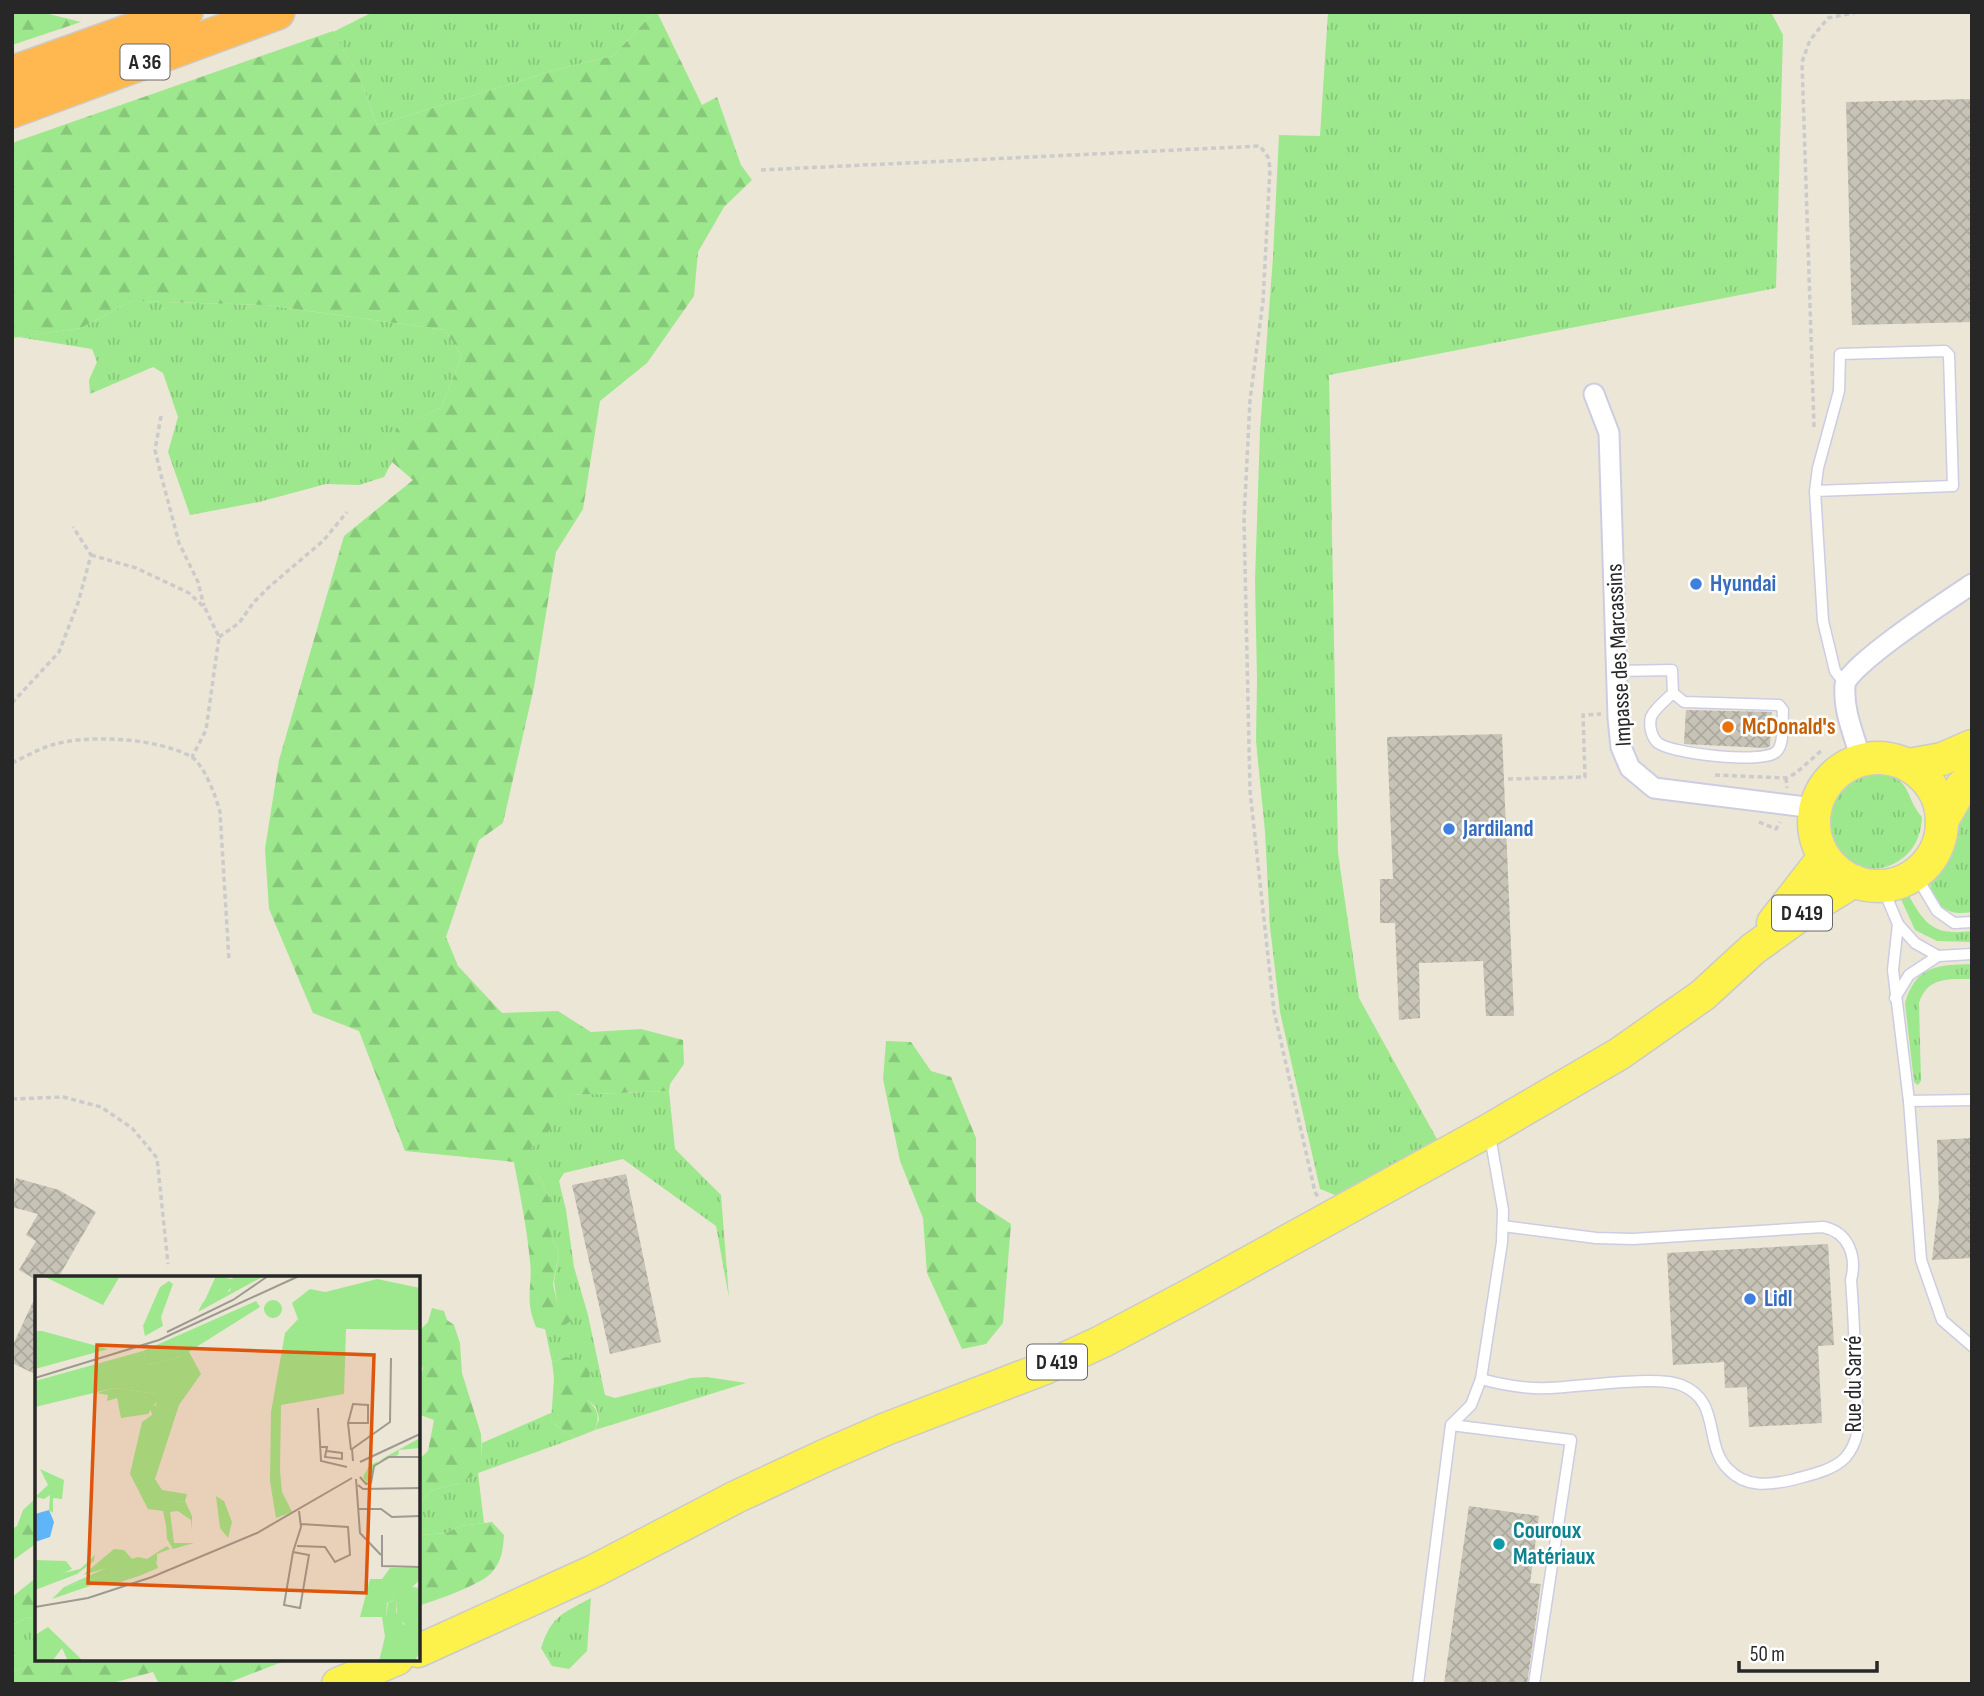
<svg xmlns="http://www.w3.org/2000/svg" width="1984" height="1696" viewBox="0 0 1984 1696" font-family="'Sofia Sans Condensed',sans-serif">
	<defs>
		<pattern id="grass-tufts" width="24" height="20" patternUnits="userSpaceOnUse" patternTransform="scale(1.75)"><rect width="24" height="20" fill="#9de88d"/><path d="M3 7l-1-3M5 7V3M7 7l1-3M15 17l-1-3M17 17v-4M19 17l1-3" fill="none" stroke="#87c77a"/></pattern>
		<pattern id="forest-firs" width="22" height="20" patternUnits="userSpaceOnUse" patternTransform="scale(1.75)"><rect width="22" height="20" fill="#9de88d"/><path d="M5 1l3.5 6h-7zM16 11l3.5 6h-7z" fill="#87c77a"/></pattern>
		<pattern id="building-cross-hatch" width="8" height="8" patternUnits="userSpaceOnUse" patternTransform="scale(1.75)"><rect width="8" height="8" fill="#c7c3b7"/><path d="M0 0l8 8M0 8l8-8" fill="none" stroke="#aba89d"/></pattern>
	</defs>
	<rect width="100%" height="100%" fill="#ece6d7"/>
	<!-- grass -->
	<g fill="url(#grass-tufts)">
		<polygon points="373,12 654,12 613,56 562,68 377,125 359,76 333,32"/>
		<polygon points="1328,12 1771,12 1783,35 1776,288 1329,375 1338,853 1359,998 1438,1141 1335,1195 1320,1189 1280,1012 1270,927 1265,832 1256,741 1257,679 1255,581 1260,430 1273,257 1279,135 1320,136"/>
		<polygon points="132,301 266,305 445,330 462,356 441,408 397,428 392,462 384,477 359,485 326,484 259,502 190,515 168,452 178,417 163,373 153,367 90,394 89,380 97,362 92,349 18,337 81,328"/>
		<path d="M1877 773C1915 780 1902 793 1922 817 1921 836 1914 852 1897 862 1832 898 1790 779 1877 773Z"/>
		<path d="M1972 798V912C1961 914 1950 914 1941 906 1920 887 1935 865 1945 846 1954 827 1960 815 1972 798Z"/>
		<path d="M1908 894C1925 925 1934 936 1972 931V942L1937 941 1915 930 1900 897Z"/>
		<path d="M1972 964V979C1948 979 1927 977 1919 1003L1921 1081 1918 1085 1914 1082 1905 1003C1916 965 1938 965 1972 964Z"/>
		<path d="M669 1091 675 1149 721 1195 729 1298 716 1226 623 1159 564 1173 559 1181 566 1210 574 1267 588 1315 605 1395 615 1398 691 1378 707 1377 746 1383 595 1430 599 1419 596 1407 586 1399 566 1357 552 1362 545 1329 556 1331 557 1301 554 1282 559 1253 550 1233V1200L537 1172 530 1149C551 1132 555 1116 570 1095Z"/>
		<polygon points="553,1412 551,1422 575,1438 478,1473 484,1523 460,1526 446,1533 418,1535 418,1506 430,1491 459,1483 482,1459 482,1443"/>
		<path d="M591 1598 587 1651 569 1669 552 1666 541 1648C552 1615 562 1614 591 1598Z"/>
		<polygon points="37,1617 37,1659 42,1659 12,1673 12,1625 26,1618"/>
	</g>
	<!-- forest -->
	<g fill="url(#forest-firs)">
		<polygon points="12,12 41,12 81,22 12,45"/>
		<path d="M654 12H657L702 105 717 97 741 165 752 180 724 207 698 252 694 296 647 363 600 401 583 509 556 552 534 687 503 823 479 840 446 937 458 966 502 1013 558 1011 591 1032 641 1029 683 1040 684 1064 670 1084 669 1091 570 1095 546 1136 531 1148 541 1155 537 1172 550 1200V1233L559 1253 553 1284 557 1301 568 1304 577 1316 556 1332 536 1327C524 1298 533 1288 530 1261 527 1228 520 1195 514 1162L405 1151 359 1031 313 1013 269 909 265 849 279 760 344 536 413 480 392 462 396 428 441 408 462 356 445 330 266 305 132 301 81 328 12 338V143L333 31 359 76 377 125 562 68 613 56Z"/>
		<polygon points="886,1041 911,1042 931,1071 951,1077 976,1138 976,1201 1011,1224 1003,1323 986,1344 962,1349 927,1273 923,1218 900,1161 883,1079"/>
		<polygon points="432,1308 444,1311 447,1320 454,1325 460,1343 462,1373 481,1434 482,1459 478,1473 459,1483 430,1491 418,1506 418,1460 428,1451 434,1420 418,1414 418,1379 423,1369 418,1357 418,1332 428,1322"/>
		<path d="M566 1357 587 1362 590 1373 586 1399C598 1409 600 1415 595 1430L575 1438 551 1422 554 1378 552 1362Z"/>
		<polygon points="37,1497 37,1543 12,1561 12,1529 17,1526 23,1510"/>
		<path d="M492 1522 504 1535C503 1549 502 1560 493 1571 484 1584 434 1601 418 1606V1535L446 1533 460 1526Z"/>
		<polygon points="37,1577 37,1617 26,1618 12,1625 12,1597"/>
		<polygon points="42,1659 290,1659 225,1684 159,1684 153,1672 109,1684 12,1684 12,1673"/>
	</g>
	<!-- building -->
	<g fill="url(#building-cross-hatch)">
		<polygon points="1972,99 1972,322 1852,325 1846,102"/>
		<polygon points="1686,710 1772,712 1770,746 1766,748 1684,744"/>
		<polygon points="1502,734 1514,1016 1486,1016 1483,961 1419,963 1420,1018 1399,1020 1395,923 1380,923 1380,879 1393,879 1387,737"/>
		<polygon points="1972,1138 1972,1258 1932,1260 1939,1199 1937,1140"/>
		<polygon points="626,1174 661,1342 610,1354 572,1185"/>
		<polygon points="16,1178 59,1190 96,1212 58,1278 33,1278 19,1270 36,1241 26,1235 38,1214 12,1207 12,1193"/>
		<polygon points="1828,1244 1834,1345 1818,1346 1822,1423 1749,1427 1747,1387 1725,1388 1724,1362 1673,1365 1667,1253"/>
		<polygon points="37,1293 37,1375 12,1363 12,1347"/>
		<polygon points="1469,1506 1539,1516 1530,1583 1541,1584 1527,1684 1444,1684"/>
	</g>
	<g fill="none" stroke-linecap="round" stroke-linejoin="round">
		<!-- lane casing -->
		<g stroke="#cccde2" stroke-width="13">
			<g id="lane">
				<polyline points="1815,491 1953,486 1949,355 1945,351 1840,354 1839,391 1818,468 1815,491 1823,621 1835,671 1845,684"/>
				<path d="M1617 671 1672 670 1673 693 1684 702 1779 705 1783 710C1782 721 1785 745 1776 752 1762 764 1673 754 1658 743 1651 737 1649 725 1651 717 1655 708 1666 700 1673 693"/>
				<polyline points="1915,874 1937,911 1954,923 1972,922"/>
				<polyline points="1882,886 1898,924 1893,970 1909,1101 1921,1260 1942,1320 1972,1346"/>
				<polyline points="1898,924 1915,943 1938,956 1972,954"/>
				<polyline points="1895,998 1909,975 1938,956"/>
				<polyline points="1909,1101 1972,1100"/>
				<path d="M1481 1379C1503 1385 1526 1389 1549 1388 1580 1387 1656 1375 1681 1385 1722 1401 1703 1444 1728 1469 1746 1488 1768 1485 1792 1480 1809 1475 1832 1471 1845 1458 1851 1451 1855 1443 1857 1434 1859 1419 1856 1402 1856 1387 1855 1351 1854 1316 1851 1280 1857 1257 1849 1232 1823 1227L1633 1239 1596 1238 1503 1226"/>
				<polyline points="1451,1425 1571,1440 1534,1684"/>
				<polyline points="1418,1684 1451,1425 1471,1405 1481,1379 1502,1242 1503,1210 1490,1136"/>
			</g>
		</g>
		<!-- street casing -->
		<g stroke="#cccde2" stroke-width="23">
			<g id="street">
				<polyline points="1594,394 1609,433 1618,718 1621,747 1630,768 1654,788 1814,808"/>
				<path d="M1861 759C1854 735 1843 711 1845 685 1847 666 1951 598 1972 584"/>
			</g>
		</g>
		<!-- primary casing -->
		<g stroke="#cbcbcb" stroke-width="35">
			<g id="primary">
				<circle cx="1878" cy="822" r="64"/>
				<polyline points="1909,765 1942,759 1972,746"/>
				<polyline points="1942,821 1962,786 1972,777"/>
				<polyline points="1773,923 1824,857"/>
				<polyline points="418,1651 594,1571 736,1497 824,1456 886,1429 1045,1368 1103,1341 1190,1295 1489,1130 1619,1054 1703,995 1753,949 1810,908 1854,881"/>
				<polyline points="338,1684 397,1659"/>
			</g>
		</g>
		<!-- highway casing -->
		<g stroke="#cbcbcb" stroke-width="38">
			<g id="highway">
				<polyline points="12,74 185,12"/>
				<polyline points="12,110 277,12"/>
			</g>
		</g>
		<!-- path -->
		<g stroke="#cbcbcb" stroke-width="3.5" stroke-dasharray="5 3.5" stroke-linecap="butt">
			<polyline points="761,170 1260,146 1268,157 1270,168 1263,301 1250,400 1244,520 1250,791 1274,1011 1315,1192 1318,1197"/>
			<polyline points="161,416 155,450 160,471 179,543 198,582 204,606"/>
			<polyline points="1814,427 1802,62 1810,40 1828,18 1858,12"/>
			<polyline points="91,555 136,568 189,593 205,608 219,637 206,730 192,757"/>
			<polyline points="219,637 239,623 254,602 269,587 323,541 347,512"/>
			<polyline points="12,703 59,652 78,603 91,555 73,527"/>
			<path d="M12 763C25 757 38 749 52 745 87 734 156 738 190 756 204 763 216 797 220 812L229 960"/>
			<polyline points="1715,775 1786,778 1796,773 1822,750"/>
			<polyline points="1786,778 1787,788"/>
			<polyline points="1508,779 1585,777 1583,715 1601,714"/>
			<polyline points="1759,822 1776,829 1780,822"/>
			<polyline points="12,1099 63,1097 101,1107 132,1128 157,1158 168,1264"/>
		</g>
		<!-- lane -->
		<use href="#lane" stroke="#fff" stroke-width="10"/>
		<!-- street -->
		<use href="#street" stroke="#fff" stroke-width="19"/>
		<!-- primary -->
		<use href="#primary" stroke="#fdf14b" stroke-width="32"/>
		<!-- highway -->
		<use href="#highway" stroke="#ffb84f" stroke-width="35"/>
	</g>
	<!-- markers -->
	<g fill="#3f7fe0" stroke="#fff" stroke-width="2.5">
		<circle cx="1696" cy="584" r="7"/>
		<circle cx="1449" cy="829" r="7"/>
		<circle cx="1750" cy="1299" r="7"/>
	</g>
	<circle fill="#e8710a" stroke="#fff" stroke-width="2.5" cx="1728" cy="727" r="7"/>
	<circle fill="#0f9aa8" stroke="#fff" stroke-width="2.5" cx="1499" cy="1544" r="7"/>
	<g text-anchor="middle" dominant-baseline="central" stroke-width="5" stroke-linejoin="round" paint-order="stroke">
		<!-- shield labels -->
		<g fill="#fff" stroke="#686868" stroke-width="2">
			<rect x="120.5" y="44.5" width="49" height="35" rx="5"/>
			<rect x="1772" y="895.5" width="60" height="35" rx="5"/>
			<rect x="1027" y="1344.5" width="60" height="35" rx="5"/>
		</g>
		<g font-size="21" font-weight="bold" fill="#272727">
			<text x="145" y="62">A 36</text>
			<text x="1802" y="913">D 419</text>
			<text x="1057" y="1362">D 419</text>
		</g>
		<!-- shop labels -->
		<g font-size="23" font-weight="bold" fill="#366cbe" stroke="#fff" text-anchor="start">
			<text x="1710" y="584">Hyundai</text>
			<text x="1463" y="829">Jardiland</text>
			<text x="1764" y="1299">Lidl</text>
		</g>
		<!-- street labels -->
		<g font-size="23" fill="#272727" stroke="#fff">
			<text transform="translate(1619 655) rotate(-93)">Impasse des Marcassins</text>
			<text transform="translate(1854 1384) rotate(-90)">Rue du Sarré</text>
		</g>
		<!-- food labels -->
		<g font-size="23" font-weight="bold" fill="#c56008" stroke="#fff" text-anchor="start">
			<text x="1742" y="727">McDonald's</text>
		</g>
		<!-- culture labels -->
		<g font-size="23" font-weight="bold" fill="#0d838f" stroke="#fff" text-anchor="start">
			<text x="1513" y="1531">Couroux<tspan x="1513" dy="26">Matériaux</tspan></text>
		</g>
	</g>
	<!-- overview -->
	<g transform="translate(35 1276)">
		<rect width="385" height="385" fill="#ece6d7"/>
		<path d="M181 0 201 4 191 18 169 26ZM342 3 385 12V54L311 53 309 118 246 129 245 195 247 216 257 236 241 242 235 205 236 136 250 57 263 43 257 27 275 13 290 16ZM221 25 225 31 147 80 114 89 108 75ZM79 112 122 118 124 122 113 138 86 142 82 122 72 125 73 119 62 117ZM385 162V172L364 174 363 179 343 185 332 207 328 201 334 190ZM5 193 29 204 27 223 18 222V237L14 234 15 219 9 223 0 221 13 209ZM150 225 157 240V255L156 244 143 235 135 236 139 267H159L138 273 132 263 130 233 136 226ZM132 270 135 273 122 278V285L29 311 82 287 103 281 112 283ZM0 284 31 285 37 293 18 302 0 304ZM361 323V336L369 349 385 341V375L380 385H344L350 361 347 341H351L353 327Z" fill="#9de88d"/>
		<path d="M8 0H85L68 29ZM198 0H229L163 36 168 26 195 15ZM134 5 138 8 126 41 128 50 110 60 108 50 125 11ZM229 33a9 9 0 1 1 18 0a9 9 0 1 1-18 0ZM0 55H7L73 73 0 93ZM153 74 166 98 144 129 120 203 127 214 152 218 150 225 136 226 131 233 133 259 128 235 113 233 95 198 107 146 117 139 115 131 121 129 122 118 79 112 0 131V105L108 75 114 89 147 80ZM181 220 189 225 197 246 193 262 185 252ZM79 273 89 274 98 284 48 299ZM60 279 59 285 42 298 0 314V304L45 293ZM121 285 123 292 104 300 79 308 66 306 17 323 29 311ZM355 292H385V304L377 311 385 312V341L372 350 362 341 361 323 352 327 351 341H325L335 303H347ZM13 351 46 383V385H33L27 372 18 384 0 385V359Z" fill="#9de88d"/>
		<path d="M14 234 19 246 15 261 0 266V238Z" fill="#5eb6f9"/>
		<path fill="none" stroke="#9d9a91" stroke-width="2" d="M132 56 198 24 233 0M0 102 124 64 264 0M283 132 286 185 312 191M313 147H333V129L318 128 313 147 316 174M285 171H292L290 181 307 183V177L292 175M318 185 317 173 355 146 356 82M325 186 385 158M325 201 331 208 336 207 339 190 354 181H385M321 203 325 257 346 279M323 209 328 213 385 212M323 233H346L357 241 385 240M347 259V290L385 291M262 270 290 271 300 286 315 279 313 251 266 248M258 276 274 279 265 332 249 329 258 276 266 251 264 235M0 331 53 322 117 301 222 257 317 202"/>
		<path fill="#de560d" fill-opacity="0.15" stroke="#de560d" stroke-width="3.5" d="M62 69 339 79 331 317 53 307Z"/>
		<rect width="385" height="385" fill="none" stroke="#272727" stroke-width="3.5"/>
	</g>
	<!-- border -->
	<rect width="1984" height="1696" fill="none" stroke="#272727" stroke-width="28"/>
	<!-- scale -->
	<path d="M1739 1661v10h138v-10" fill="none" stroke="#272727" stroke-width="3.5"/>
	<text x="1750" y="1661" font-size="21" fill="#272727" stroke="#ffffff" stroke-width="5" paint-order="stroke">50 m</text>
</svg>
